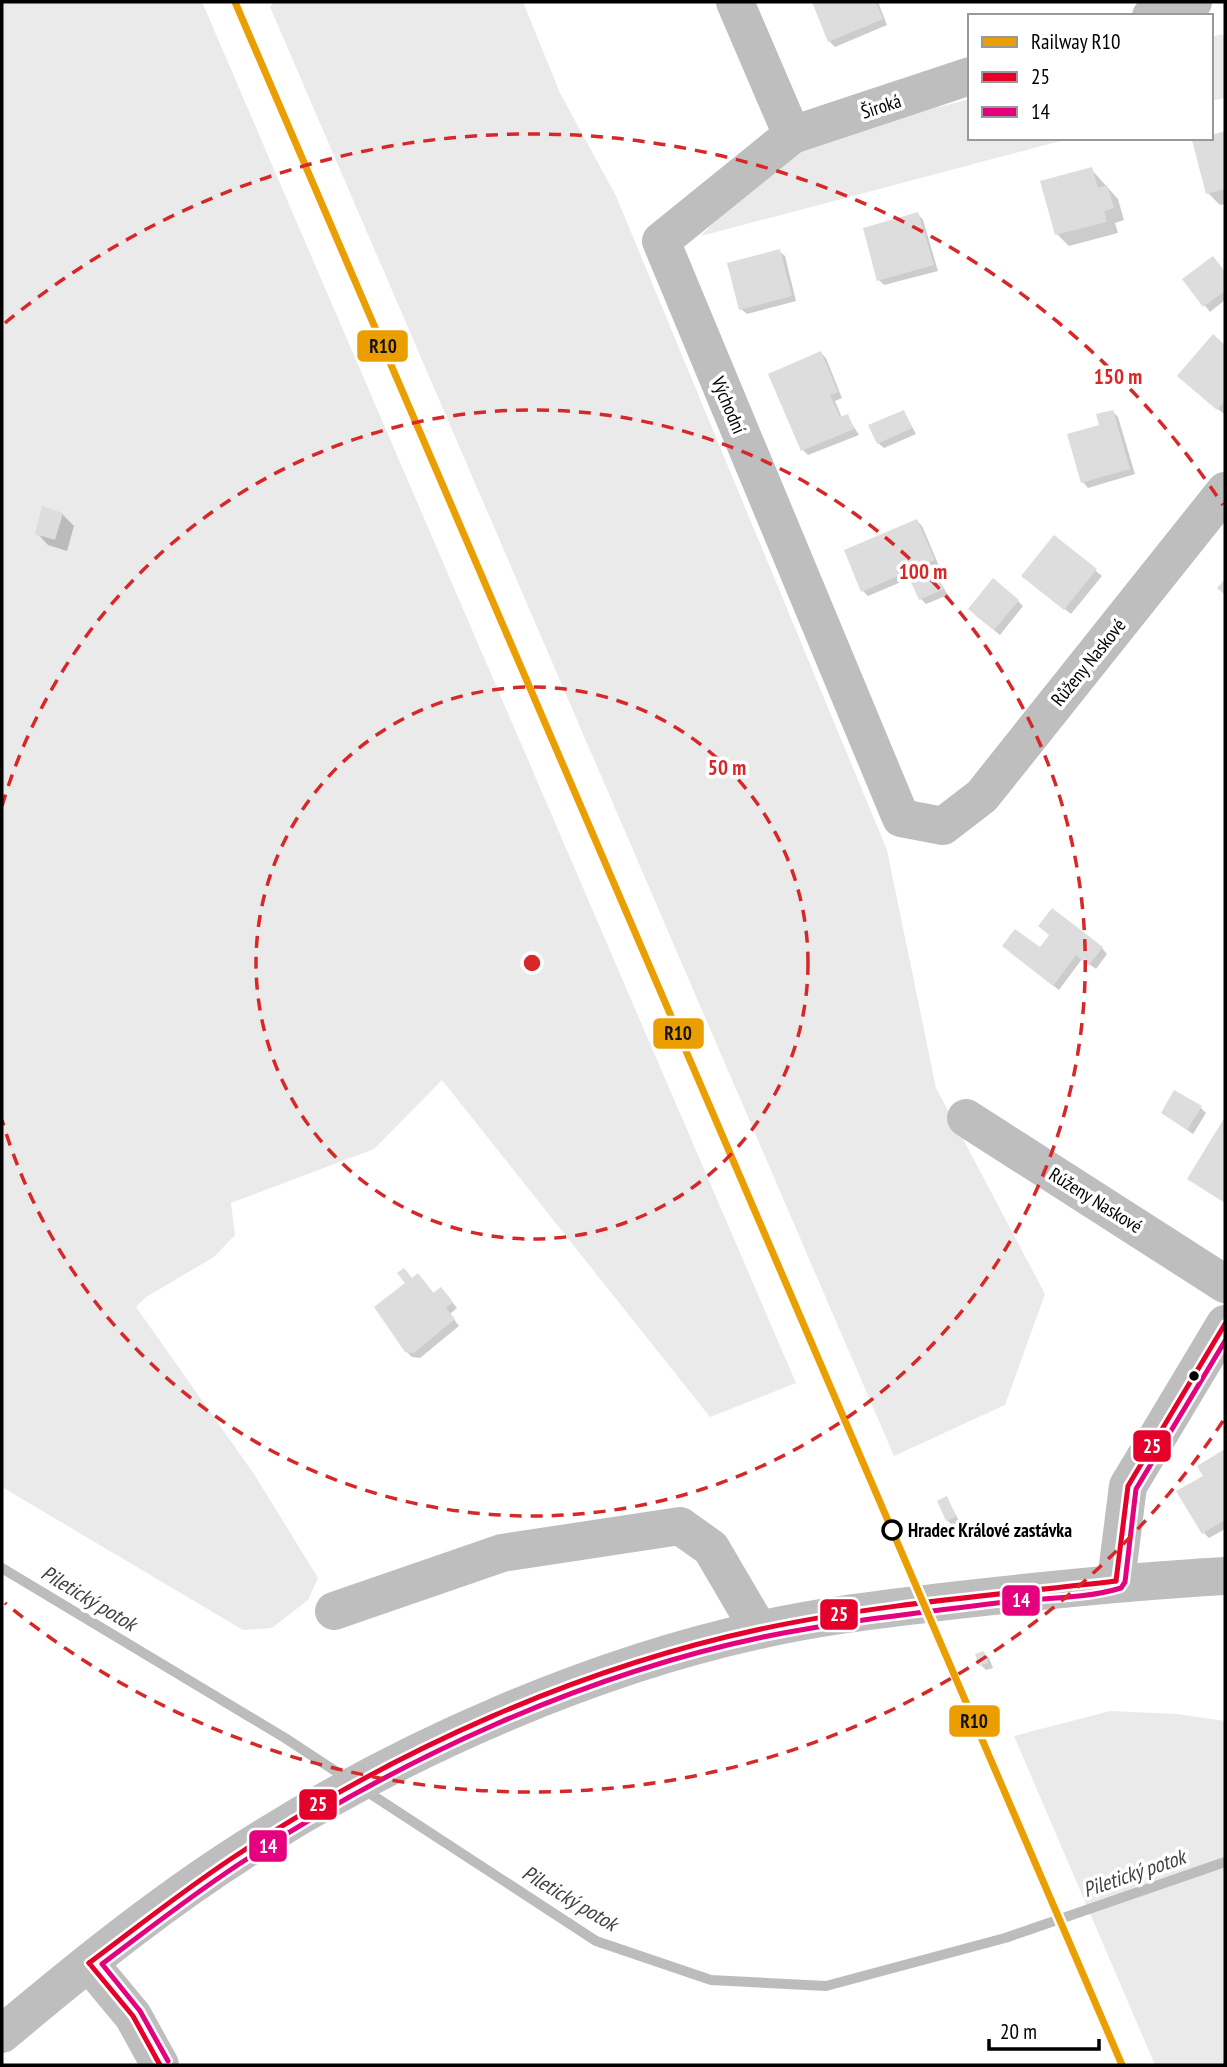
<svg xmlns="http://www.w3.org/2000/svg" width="1227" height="2067" viewBox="0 0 1227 2067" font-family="'PT Sans Narrow',sans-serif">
	<rect width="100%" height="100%" fill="#fff"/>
	<!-- green -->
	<g fill="#eaeaea">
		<polygon points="2,2 202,2 796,1383 710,1417 442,1080 374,1149 231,1203 235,1235 214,1257 146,1297 136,1307 254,1474 318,1578 308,1600 272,1628 243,1630 2,1487"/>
		<polygon points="274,2 523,2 560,93 616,196 887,850 936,1088 1045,1294 1005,1405 894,1456 270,7"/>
		<polygon points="1222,34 1225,40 1225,98 1211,101 1211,37"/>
		<polygon points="970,99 970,138 1072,138 701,236 787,146"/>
		<polygon points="1110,1711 1177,1714 1225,1721 1225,2065 1155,2065 1014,1736"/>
	</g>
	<!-- shadow -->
	<g fill="#0003">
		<polygon points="813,2 878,2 887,25 835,47 829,41"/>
		<polygon points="1225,133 1225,204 1220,205 1208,193 1194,141"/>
		<polygon points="1091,169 1118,199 1124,220 1115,223 1118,233 1069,246 1057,234"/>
		<polygon points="918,214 923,220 938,271 884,285 879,280"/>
		<polygon points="779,251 785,256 796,301 747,314 741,309"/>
		<polygon points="1218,263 1225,272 1225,300 1210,312 1184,279"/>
		<polygon points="1213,337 1225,349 1224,414 1185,382"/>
		<polygon points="821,353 826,358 842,398 835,401 842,418 847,416 859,435 808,455 803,450"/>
		<polygon points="904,412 916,434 884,448 878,443"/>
		<polygon points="1113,412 1118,417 1135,474 1088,488 1083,482 1101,426"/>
		<polygon points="62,514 74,526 67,551 48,545 37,533"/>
		<polygon points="917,521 922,526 939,566 868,596 863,591"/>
		<polygon points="1054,538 1102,576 1071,614 1029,581"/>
		<polygon points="935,574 948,595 926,604 921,599"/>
		<polygon points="1018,601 1023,606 1000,635 975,615"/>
		<polygon points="1102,948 1107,954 1096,969 1082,959 1059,990 1010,952"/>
		<polygon points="1201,1108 1206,1113 1193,1134 1163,1113"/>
		<polygon points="413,1280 424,1281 434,1294 446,1295 457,1308 450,1314 459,1326 420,1358 412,1357 406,1351"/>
		<polygon points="1225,1451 1225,1529 1209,1538 1204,1533 1205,1476 1199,1466"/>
		<polygon points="947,1498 960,1523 953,1526 947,1520"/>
		<polygon points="983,1653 989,1658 993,1668 986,1670 981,1665"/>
	</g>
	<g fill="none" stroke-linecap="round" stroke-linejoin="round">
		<!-- stream -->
		<g stroke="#bcbcbc" stroke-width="10">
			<polyline points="2,1568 285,1738 349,1780"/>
			<polyline points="363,1789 596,1941 711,1980 826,1986 1005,1938 1225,1862"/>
		</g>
	</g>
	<!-- building -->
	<g fill="#ddd">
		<polygon points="812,2 876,2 883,19 828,42"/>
		<polygon points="1225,131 1225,189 1206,194 1192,140 1211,138 1211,135"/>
		<polygon points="1092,167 1098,188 1107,185 1114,208 1104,211 1107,222 1055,235 1040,181"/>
		<polygon points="918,212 934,265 877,281 863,228"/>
		<polygon points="780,249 792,296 739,310 727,263"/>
		<polygon points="1213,256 1225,272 1225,291 1203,307 1182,279"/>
		<polygon points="1213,334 1225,345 1225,401 1217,410 1177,376"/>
		<polygon points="821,351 838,392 830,395 840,417 848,414 854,429 801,451 768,374"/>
		<polygon points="904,410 912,428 877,444 868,425"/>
		<polygon points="1113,410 1130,469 1081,483 1067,434 1099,425 1096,414"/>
		<polygon points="42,506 63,513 55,540 35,534"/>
		<polygon points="917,519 935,560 861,592 844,550"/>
		<polygon points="1054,535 1097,569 1064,610 1021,576"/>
		<polygon points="936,572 944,589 919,600 911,582"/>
		<polygon points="993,578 1019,600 994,630 968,609"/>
		<polygon points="1225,579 1225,595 1217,588"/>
		<polygon points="1052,908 1103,947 1089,965 1076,955 1053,986 1002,946 1015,929 1040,947 1049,935 1038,926"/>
		<polygon points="1174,1090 1202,1106 1187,1130 1161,1113"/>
		<polygon points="1223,1120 1225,1121 1225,1203 1187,1179"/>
		<polygon points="404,1268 412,1278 418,1273 433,1293 441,1287 453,1302 446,1308 455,1319 414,1353 405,1352 374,1307 405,1283 397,1273"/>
		<polygon points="1225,1449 1225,1520 1202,1534 1176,1491 1203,1476 1197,1466"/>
		<polygon points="947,1496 956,1517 946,1521 937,1501"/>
		<polygon points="984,1651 988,1663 979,1666 975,1654"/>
	</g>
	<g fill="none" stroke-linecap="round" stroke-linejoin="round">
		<!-- minor -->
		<g stroke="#bebebe" stroke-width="38">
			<polyline points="735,2 792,135"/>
			<polyline points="1151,16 1193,2"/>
			<polyline points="970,76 792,135 661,241 901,818 943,826 982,796 1225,491"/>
			<polyline points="966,1118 1225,1284"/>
			<polyline points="1116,1581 1128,1486 1225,1324"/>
			<polyline points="334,1611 502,1553 680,1526 711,1548 759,1630"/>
			<polyline points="89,1963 133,2016 160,2065"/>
			<path d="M2 2034C85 1964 172 1894 265 1837 411 1746 591 1667 759 1630 824 1615 892 1608 958 1600 1047 1590 1135 1581 1225 1576"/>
		</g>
		<!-- bus-1 casing -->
		<g stroke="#fff" stroke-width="10">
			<g id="bus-1">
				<polyline points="1116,1581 1128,1486 1225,1324"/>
				<path d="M89 1963C140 1925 190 1885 243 1851 398 1749 579 1668 761 1629 877 1604 998 1595 1116 1581"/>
				<polyline points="89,1963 133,2016 160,2065"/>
			</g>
		</g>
		<!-- bus-2 casing -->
		<g stroke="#fff" stroke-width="10">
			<path id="bus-2" d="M168 2061 140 2011 102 1964C150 1928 198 1890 250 1857 404 1757 583 1675 763 1637 843 1621 924 1612 1005 1602 1042 1598 1085 1599 1121 1588L1125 1582 1136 1489 1225 1341"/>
		</g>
		<!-- bus-1 -->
		<use href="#bus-1" stroke="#e4002b" stroke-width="5"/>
		<!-- bus-2 -->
		<use href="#bus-2" stroke="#e5007d" stroke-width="5"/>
		<!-- rail-1 casing -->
		<g stroke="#fff" stroke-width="12">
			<polyline id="rail-1" points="235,2 1122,2065"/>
		</g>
		<!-- rail-1 -->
		<use href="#rail-1" stroke="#eb9e00" stroke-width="7"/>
	</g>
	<!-- distance rings -->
	<g fill="none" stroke="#d62828" stroke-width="3.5" stroke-dasharray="12 9">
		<circle cx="532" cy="963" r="276"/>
		<path d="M2 806A553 553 0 1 1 2 1120"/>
		<path d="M1223 1421A829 829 0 0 1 5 1603M5 323A829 829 0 0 1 1223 505"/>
	</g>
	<!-- markers -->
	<circle fill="#000" stroke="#fff" stroke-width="2.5" cx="1194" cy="1376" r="6"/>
	<circle fill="#fff" stroke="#000" stroke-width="3.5" cx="892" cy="1530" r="9"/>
	<g text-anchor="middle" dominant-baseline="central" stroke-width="7" stroke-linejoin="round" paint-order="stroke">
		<!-- street labels -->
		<g font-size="19" fill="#000" stroke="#fff">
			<text transform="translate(881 106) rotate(-18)">Široká</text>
			<text transform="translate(729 405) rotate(67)">Východní</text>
			<text transform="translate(1088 662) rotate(-51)">Růženy Naskové</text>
			<text transform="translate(1096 1200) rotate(32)">Rúženy Naskové</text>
		</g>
		<!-- stop labels -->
		<g font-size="19" font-weight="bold" fill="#000" stroke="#fff" text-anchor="start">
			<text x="908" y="1530">Hradec Králové zastávka</text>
		</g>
		<!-- water labels -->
		<g font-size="21" font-style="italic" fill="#414141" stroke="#fff">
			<text transform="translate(89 1598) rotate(31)">Piletický potok</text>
			<text transform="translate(1134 1873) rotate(-19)">Piletický potok</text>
			<text transform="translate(570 1898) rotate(31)">Piletický potok</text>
		</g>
	</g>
	<circle cx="532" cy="963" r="10" fill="#d62828" stroke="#fff" stroke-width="3.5"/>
	<g font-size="21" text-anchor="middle" font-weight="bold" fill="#d62828" stroke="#fff" stroke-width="7" stroke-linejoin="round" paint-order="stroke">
		<text x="1118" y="384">150 m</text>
		<text x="923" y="579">100 m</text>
		<text x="727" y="775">50 m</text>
	</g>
	<g stroke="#fff" stroke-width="2.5">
		<rect x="356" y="329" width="53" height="34" rx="7" fill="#eb9e00"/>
		<rect x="652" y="1017" width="53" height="33" rx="7" fill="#eb9e00"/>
		<rect x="1132" y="1429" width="40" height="34" rx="7" fill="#e4002b"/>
		<rect x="1001" y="1584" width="40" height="33" rx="7" fill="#e5007d"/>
		<rect x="819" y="1598" width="40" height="33" rx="7" fill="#e4002b"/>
		<rect x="948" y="1704" width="53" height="34" rx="7" fill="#eb9e00"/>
		<rect x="298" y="1788" width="40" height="33" rx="7" fill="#e4002b"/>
		<rect x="248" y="1829" width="40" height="34" rx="7" fill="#e5007d"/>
	</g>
	<g font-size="19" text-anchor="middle" font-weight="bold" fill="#fff">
		<text x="1152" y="1453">25</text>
		<text x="1021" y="1607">14</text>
		<text x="839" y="1621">25</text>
		<text x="318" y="1811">25</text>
		<text x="268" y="1853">14</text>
	</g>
	<g font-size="19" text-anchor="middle" font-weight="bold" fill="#111">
		<text x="383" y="353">R10</text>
		<text x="678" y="1040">R10</text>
		<text x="974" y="1728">R10</text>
	</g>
	<!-- border -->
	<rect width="1227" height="2067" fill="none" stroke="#000000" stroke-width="7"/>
	<!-- legend -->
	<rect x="968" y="14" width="245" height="126" fill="#ffffff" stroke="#999999" stroke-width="2"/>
	<rect x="982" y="37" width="35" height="10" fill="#eb9e00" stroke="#999999" stroke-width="2"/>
	<text x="1031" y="49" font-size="21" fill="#000000">Railway R10</text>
	<rect x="982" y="72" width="35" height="10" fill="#e4002b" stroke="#999999" stroke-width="2"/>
	<text x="1031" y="84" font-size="21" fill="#000000">25</text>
	<rect x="982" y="107" width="35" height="10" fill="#e5007d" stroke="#999999" stroke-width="2"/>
	<text x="1031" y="119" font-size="21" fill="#000000">14</text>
	<!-- scale -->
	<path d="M989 2039v10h110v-10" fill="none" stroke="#000000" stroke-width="3.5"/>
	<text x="1000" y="2039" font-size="21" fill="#000000" stroke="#ffffff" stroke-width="5" paint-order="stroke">20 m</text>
</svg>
